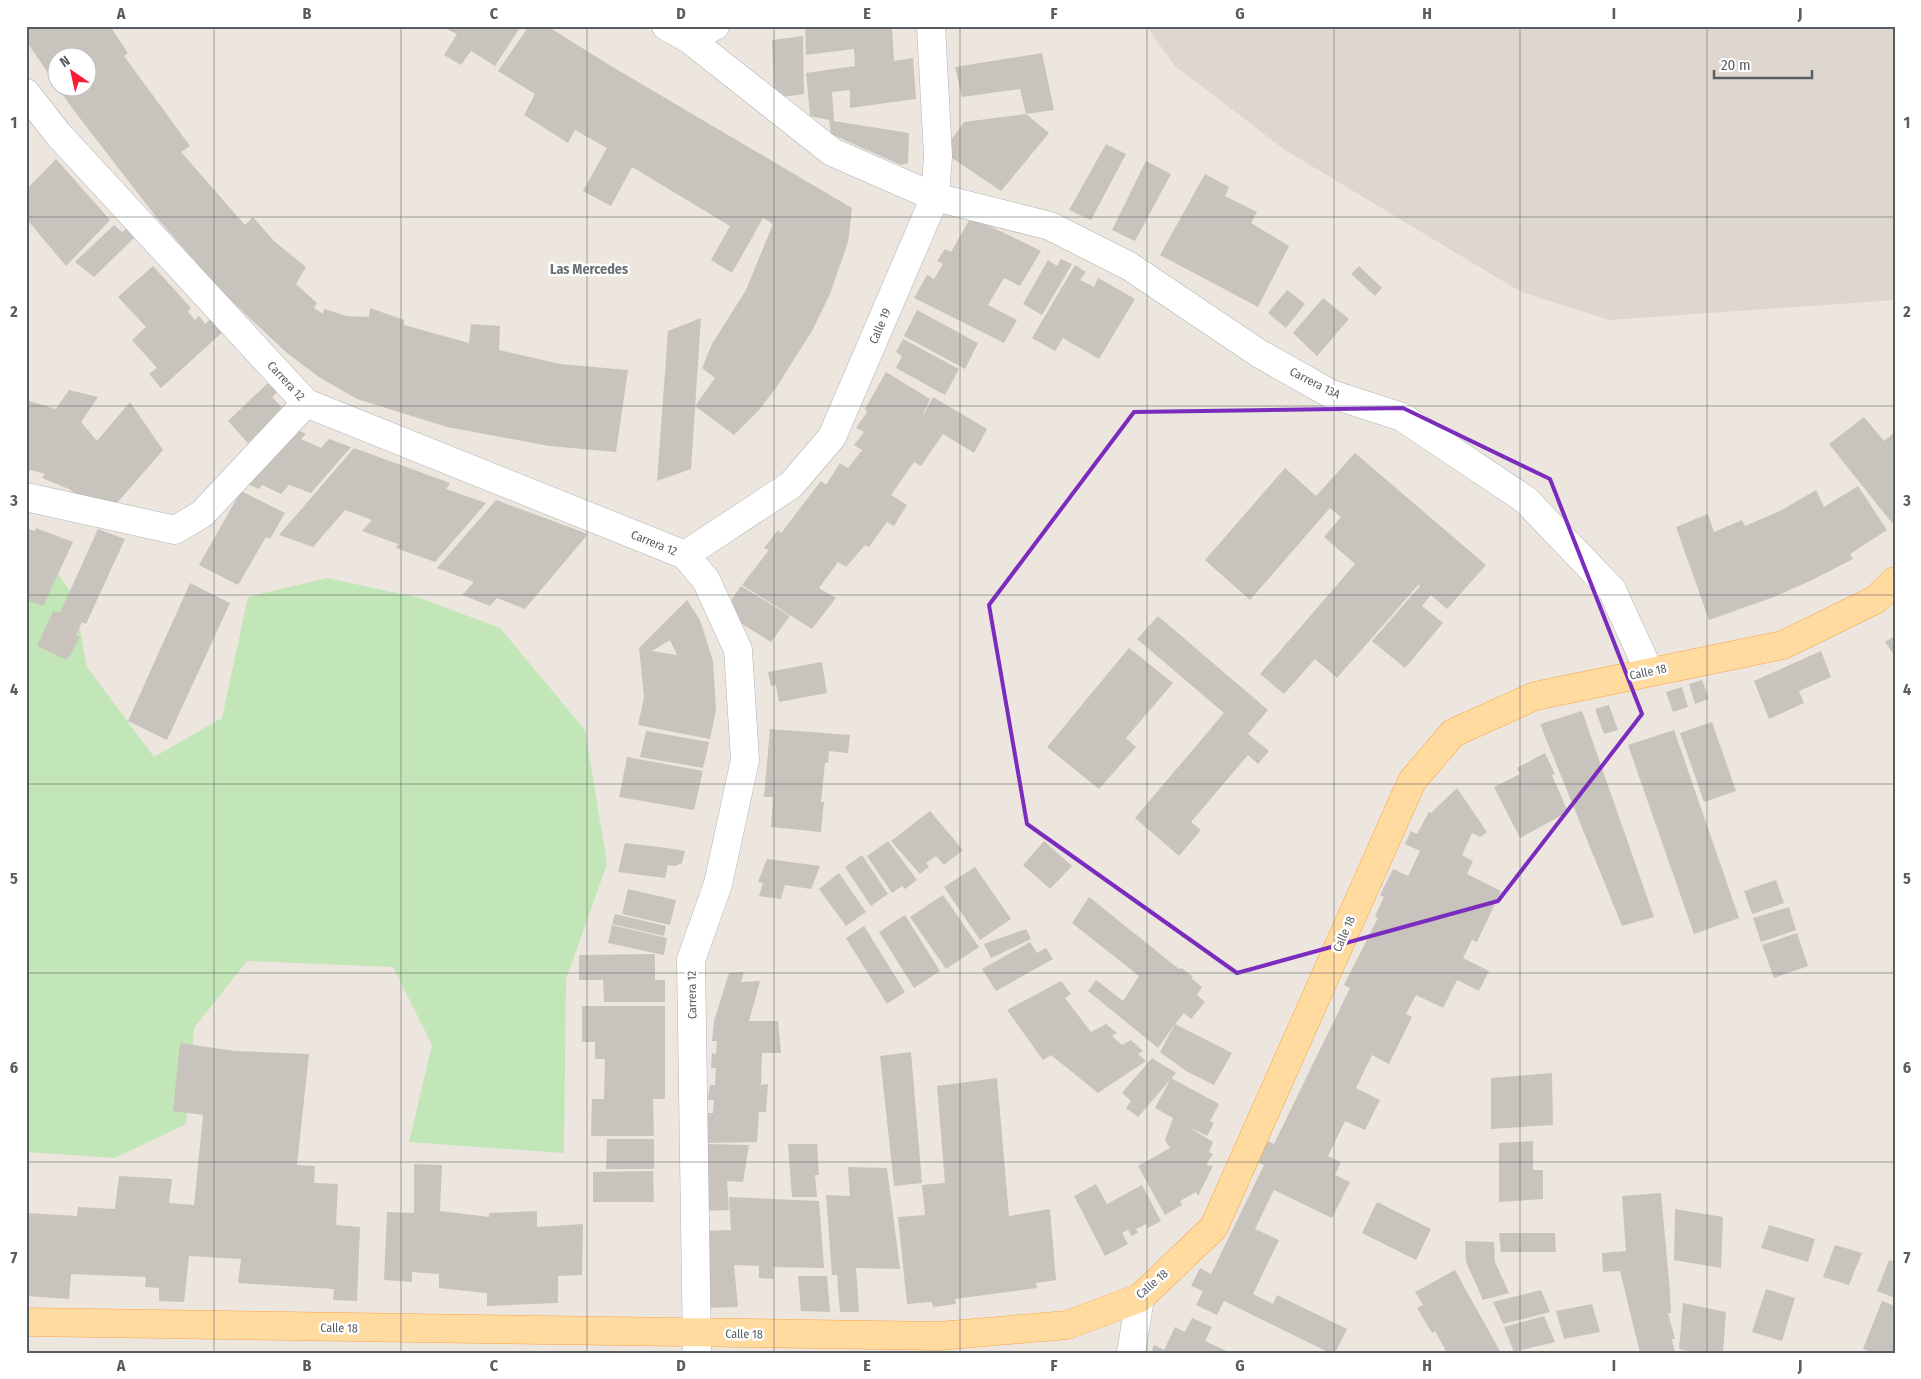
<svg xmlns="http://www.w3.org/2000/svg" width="1921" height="1379" viewBox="0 0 1921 1379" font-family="'Fira Sans Condensed',sans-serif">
	<rect width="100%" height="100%" fill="#ece6de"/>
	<!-- education -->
	<polygon fill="#ded7cf" points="1146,26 1895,26 1895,300 1610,320 1521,292 1285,150 1175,66"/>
	<!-- green -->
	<polygon fill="#c2e6b8" points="43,552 74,597 87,667 154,757 222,718 248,597 327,578 420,598 500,628 585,730 607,864 566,979 564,1153 409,1142 432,1045 393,967 247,961 194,1028 186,1124 115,1158 26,1152 26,559"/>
	<!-- building -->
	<g fill="#c9c3bd" fill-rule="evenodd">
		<polygon points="26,26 110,26 128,53 124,56 190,146 181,152 245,225 253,217 275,242 306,267 296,284 317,303 314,308 323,314 324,309 347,316 369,317 370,308 404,320 404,325 469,343 471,324 500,326 499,350 560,364 628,370 616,452 549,446 447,427 357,399 319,377 287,353 223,293 157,218 75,112 58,88 88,88 88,58 58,58 58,87 26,41"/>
		<polygon points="441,26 521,26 495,66 471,51 461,65 444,55 457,34"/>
		<polygon points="529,26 547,26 611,66 852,208 848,242 830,294 812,331 776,388 758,411 734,435 695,406 715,378 702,368 712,344 746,290 773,224 763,218 732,273 711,260 730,226 632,167 611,206 583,191 607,148 575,130 568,143 524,115 535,94 498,71"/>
		<polygon points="805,26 892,26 894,61 913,58 916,99 850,108 850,90 832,92 834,121 909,133 908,163 901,165 831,134 829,120 810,116 806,73 855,66 854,49 806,55"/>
		<polygon points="803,36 804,94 774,98 772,40"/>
		<polygon points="1042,53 1054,110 1026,114 1020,89 962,97 955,67"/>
		<polygon points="1026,114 1049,133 1001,191 949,156 949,143 964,122"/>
		<polygon points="1106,144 1126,154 1091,220 1069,210"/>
		<polygon points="56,159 110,220 66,266 29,222 26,225 26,190"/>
		<polygon points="1146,161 1171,174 1135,241 1112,230"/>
		<polygon points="1205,174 1229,187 1225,196 1257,212 1251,223 1289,246 1258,307 1160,255"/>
		<polygon points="971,217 1041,251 1020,286 1004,278 988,305 1017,320 1004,343 914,298 927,275 934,279 943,264 937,261 945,249 951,252"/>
		<polygon points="114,225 122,232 126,229 136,236 94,277 75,262"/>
		<polygon points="1061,259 1072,264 1042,315 1023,304 1048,260 1057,266"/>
		<polygon points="1075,265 1086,272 1080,280 1094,287 1098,278 1135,299 1099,359 1063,338 1055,351 1032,338"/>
		<polygon points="153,266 191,308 188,312 195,320 199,316 205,324 214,316 226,329 161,388 149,374 157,368 132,340 146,327 118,297"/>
		<polygon points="1359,266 1382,288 1375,296 1351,274"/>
		<polygon points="1287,290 1305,304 1286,328 1268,313"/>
		<polygon points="1323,298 1349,319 1317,356 1293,333"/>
		<polygon points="917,310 978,343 965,369 904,336"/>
		<polygon points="701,318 691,469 657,481 668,331"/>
		<polygon points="903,339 959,369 945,395 896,368 902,356 896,352"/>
		<polygon points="886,372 930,399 920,421 933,397 987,429 974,453 943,434 921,466 914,462 891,495 907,505 894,526 887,522 869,547 865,545 846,567 838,562 819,588 836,598 812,629 742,585 769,550 764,548 778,530 781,533 821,481 826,485 840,463 848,468 862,450 854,445 864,432 856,428 867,412 865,409"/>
		<polygon points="269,382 278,392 272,397 283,409 248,443 228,421"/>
		<polygon points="69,390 98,397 81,422 97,441 130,402 163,450 117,503 103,505 71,496 73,492 69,489 42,478 45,474 31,470 26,474 26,400 56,409"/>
		<polygon points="1864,417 1884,441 1895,432 1895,521 1892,523 1829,444"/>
		<polygon points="294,428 306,434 301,439 321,448 329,439 351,447 311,493 289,485 281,494 262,485 259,489 247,484"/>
		<polygon points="354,448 450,483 446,489 486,503 435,562 396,548 398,544 362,531 372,520 345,510 313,547 279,535"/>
		<polygon points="1355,453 1486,565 1447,609 1431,595 1422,606 1443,623 1405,668 1372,641 1420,586 1419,584 1337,678 1315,659 1284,694 1260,674 1355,564 1324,537 1341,517 1330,508 1250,600 1205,560 1285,468 1316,496"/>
		<polygon points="1858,486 1887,530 1850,554 1853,559 1812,580 1774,597 1709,620 1676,527 1708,514 1714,532 1742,520 1745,526 1780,511 1816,490 1824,507"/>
		<polygon points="241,491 285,513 270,539 266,537 238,585 199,565"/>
		<polygon points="496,500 588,534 525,609 497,598 490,606 462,595 474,582 437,568"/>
		<polygon points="26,528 35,531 36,528 73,542 43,606 26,600"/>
		<polygon points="98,529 125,539 86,624 82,622 76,635 80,637 67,660 37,646 53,611 60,613"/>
		<polygon points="190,583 230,603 167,740 128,721"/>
		<polygon points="741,586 790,616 771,642 723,612"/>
		<path d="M687 600 700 620 713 661 716 710 710 739 638 725 644 697 639 648ZM670 640 677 655 652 651Z"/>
		<polygon points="1158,616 1268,710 1248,734 1269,751 1258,764 1248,755 1191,822 1201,830 1179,856 1135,818 1224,713 1137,639"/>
		<polygon points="1895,636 1895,656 1885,642"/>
		<polygon points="1129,648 1173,683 1126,738 1136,747 1099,789 1047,747"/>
		<polygon points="1821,651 1831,677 1799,691 1804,703 1769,719 1754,681"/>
		<polygon points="822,662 827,693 779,702 776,685 771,686 768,672"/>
		<polygon points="1702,680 1709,699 1695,704 1689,684"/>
		<polygon points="1682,687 1688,707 1673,712 1666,692"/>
		<polygon points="1609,705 1618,730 1604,734 1595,709"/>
		<polygon points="1582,711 1654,917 1622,926 1540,724"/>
		<polygon points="1712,722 1736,791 1704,802 1680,733"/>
		<polygon points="770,729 850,735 848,753 829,751 828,763 825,763 821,802 824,802 821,832 771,827 773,797 764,797"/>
		<polygon points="1674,730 1739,918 1694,934 1628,745"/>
		<polygon points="646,731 709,742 703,768 640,757"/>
		<polygon points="1545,753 1555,774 1552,775 1568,812 1520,838 1494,787 1520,774 1517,768"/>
		<polygon points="627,757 703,771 694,810 619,797"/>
		<polygon points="1457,788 1487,832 1480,837 1472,833 1462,855 1473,861 1467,874 1501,891 1477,942 1472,940 1463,958 1489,971 1479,991 1457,980 1443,1008 1416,995 1406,1014 1412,1017 1389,1064 1372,1055 1356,1088 1380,1100 1365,1130 1345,1121 1328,1156 1341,1162 1335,1175 1350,1182 1332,1218 1274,1190 1255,1229 1279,1240 1253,1294 1273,1304 1277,1295 1347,1329 1335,1353 1330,1353 1224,1301 1217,1315 1196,1305 1203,1291 1191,1286 1200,1268 1211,1274 1264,1165 1255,1161 1266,1140 1274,1144 1350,988 1344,985 1378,918 1375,916 1384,897 1380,895 1393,869 1408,876 1420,851 1405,844 1411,831 1417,834 1429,812 1431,813"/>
		<polygon points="930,811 963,850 944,865 936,856 926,863 929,867 920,874 891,841"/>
		<polygon points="888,841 917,880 905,889 902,886 892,893 867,856"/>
		<polygon points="1044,841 1072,866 1050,889 1023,865"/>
		<polygon points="625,843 667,848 685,851 682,863 675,866 668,865 665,878 618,872"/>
		<polygon points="862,855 888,894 871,906 845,867"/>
		<polygon points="767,859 820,866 811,889 785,885 781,899 759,896 763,883 758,882"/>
		<polygon points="975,867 1011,919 980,940 944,887"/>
		<polygon points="839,873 866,912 846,926 819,889"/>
		<polygon points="1776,880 1784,903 1752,914 1744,891"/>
		<polygon points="628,889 676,900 670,925 622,914"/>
		<polygon points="943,895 979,947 946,969 910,917"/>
		<polygon points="1089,897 1179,969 1182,968 1193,977 1191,978 1202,987 1197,995 1205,1002 1191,1019 1184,1013 1175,1024 1232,1053 1214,1085 1186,1071 1160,1052 1175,1024 1158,1048 1088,991 1096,980 1123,1001 1139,976 1072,923"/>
		<polygon points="1789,907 1796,930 1761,942 1753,918"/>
		<polygon points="615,914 666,926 664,936 612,924"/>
		<polygon points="905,915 940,971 914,988 879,932"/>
		<polygon points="612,925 667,938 664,955 608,943"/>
		<polygon points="864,926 905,992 887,1004 846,938"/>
		<polygon points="1026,929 1031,939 991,958 984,944"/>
		<polygon points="1797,933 1808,966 1774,978 1762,945"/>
		<polygon points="1030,942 1037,953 1046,948 1053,959 996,991 982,969"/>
		<polygon points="655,954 655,980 665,980 665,1002 604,1002 603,980 579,980 579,955"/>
		<polygon points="744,972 741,982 760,981 749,1021 778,1021 781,1053 762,1053 761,1085 768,1084 766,1112 759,1112 757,1142 705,1143 707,1113 713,1113 714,1100 708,1100 710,1085 715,1085 716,1068 711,1068 712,1053 716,1054 717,1041 712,1041 714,1021 729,973"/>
		<polygon points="1061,981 1071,994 1065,998 1091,1032 1106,1024 1117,1033 1112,1036 1122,1045 1131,1040 1143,1051 1138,1054 1146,1061 1098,1093 1051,1055 1043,1060 1007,1010"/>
		<polygon points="582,1006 665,1006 665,1099 653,1099 654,1136 591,1136 592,1099 604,1099 605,1059 595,1059 595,1042 582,1042"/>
		<polygon points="180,1043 235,1051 309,1054 297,1165 315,1166 314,1183 338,1184 336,1225 360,1227 357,1301 333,1300 334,1289 238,1283 241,1259 189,1256 184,1302 159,1301 159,1288 145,1287 146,1277 71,1274 69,1299 26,1296 26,1203 29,1203 28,1213 77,1216 78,1207 115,1209 119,1176 172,1179 169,1203 194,1205 203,1115 173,1111"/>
		<polygon points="911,1052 922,1183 894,1186 880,1056"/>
		<polygon points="1152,1058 1176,1073 1138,1117 1126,1108 1131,1101 1122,1093"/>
		<polygon points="1552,1073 1553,1125 1491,1129 1491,1078"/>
		<polygon points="997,1078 1009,1216 1050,1209 1056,1280 1036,1283 1037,1288 955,1299 956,1304 933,1307 932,1302 907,1304 898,1217 925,1215 922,1185 945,1183 937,1086"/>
		<polygon points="1171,1078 1219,1104 1210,1121 1214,1123 1207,1136 1187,1126 1213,1142 1209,1152 1213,1154 1206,1165 1213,1166 1198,1196 1196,1192 1180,1201 1182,1205 1165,1215 1138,1166 1170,1148 1165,1140 1173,1118 1155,1108"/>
		<polygon points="607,1139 654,1139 654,1169 606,1169"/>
		<polygon points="1533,1141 1533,1170 1543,1170 1543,1199 1499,1202 1499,1143"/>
		<polygon points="705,1144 749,1145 743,1182 727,1181 729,1210 702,1211"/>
		<polygon points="788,1144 817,1144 819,1175 815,1175 817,1197 792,1197"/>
		<polygon points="414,1164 442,1165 440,1211 489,1217 489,1213 537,1211 537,1227 583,1224 582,1275 558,1276 558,1303 487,1306 487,1293 439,1288 439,1274 412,1272 412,1282 384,1280 387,1212 414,1213"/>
		<polygon points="848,1167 887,1168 900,1269 856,1268 859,1312 840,1312 837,1275 832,1275 826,1195 850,1196"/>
		<polygon points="653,1171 654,1202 593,1202 593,1172"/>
		<polygon points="1096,1184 1107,1204 1142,1185 1161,1221 1148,1228 1146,1224 1136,1229 1138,1233 1132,1236 1128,1230 1122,1233 1128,1244 1105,1256 1074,1196"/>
		<polygon points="1661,1193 1670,1292 1671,1313 1668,1313 1675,1339 1672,1339 1675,1353 1640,1353 1620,1271 1603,1272 1602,1253 1626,1251 1622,1196"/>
		<polygon points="729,1197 819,1201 824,1268 773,1267 774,1279 759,1278 759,1266 734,1265 738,1307 706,1308 700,1231 731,1230"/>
		<polygon points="1377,1202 1431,1229 1416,1260 1362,1233"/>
		<polygon points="1675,1209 1723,1217 1721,1268 1674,1260"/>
		<polygon points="1769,1225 1815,1239 1808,1262 1761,1248"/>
		<polygon points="1499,1233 1555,1233 1556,1252 1501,1252"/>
		<polygon points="1465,1241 1494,1242 1495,1262 1509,1293 1483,1300 1466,1262"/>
		<polygon points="1835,1245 1862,1253 1849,1285 1823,1277"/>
		<polygon points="1889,1260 1895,1262 1895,1298 1877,1291"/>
		<polygon points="1455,1270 1462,1283 1501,1353 1447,1353 1435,1331 1432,1333 1417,1308 1423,1305 1415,1292"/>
		<polygon points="798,1276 827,1276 830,1312 801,1311"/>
		<polygon points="1766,1289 1795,1298 1782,1341 1752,1332"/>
		<polygon points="1541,1290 1550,1312 1503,1324 1493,1302"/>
		<polygon points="1882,1301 1895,1306 1895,1353 1873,1353 1863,1349"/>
		<polygon points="1683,1303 1726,1312 1723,1353 1695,1353 1679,1349"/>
		<polygon points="1592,1304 1600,1332 1564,1339 1556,1311"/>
		<polygon points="1544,1316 1555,1342 1514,1352 1504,1327"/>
		<polygon points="1192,1318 1212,1327 1205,1341 1231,1353 1151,1353 1154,1345 1164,1350 1175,1327 1185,1332"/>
	</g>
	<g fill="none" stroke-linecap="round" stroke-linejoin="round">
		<!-- minor casing -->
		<g stroke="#afb4b8" stroke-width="29">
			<g id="minor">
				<polyline points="666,26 689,39 832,152 935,197 1050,226 1129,266 1260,354 1331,394 1402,417 1526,500 1612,590 1649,671"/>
				<polyline points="689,39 715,26"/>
				<polyline points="26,93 58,134 306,403 685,555 706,580 738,650 745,760 718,884 691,960 697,1353"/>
				<polyline points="26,497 175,530 202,514 306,403"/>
				<polyline points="685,555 791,485 832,437 935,197 938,156 931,26"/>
				<polyline points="1131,1353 1140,1298"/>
			</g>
		</g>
		<!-- major casing -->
		<g stroke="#fba348" stroke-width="29">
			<polyline id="major" points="26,1322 939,1336 1067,1325 1140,1298 1214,1227 1412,781 1453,733 1535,696 1783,645 1875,600 1895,581"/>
		</g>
		<!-- minor -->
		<use href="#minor" stroke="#fff" stroke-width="28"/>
		<!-- major -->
		<use href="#major" stroke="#ffdba0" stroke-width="28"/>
	</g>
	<!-- marked area -->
	<path fill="none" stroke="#7b2cbf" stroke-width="4" stroke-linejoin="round" d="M1403 408 1550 479 1642 714 1498 901 1237 973 1027 824 989 605 1134 412Z"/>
	<!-- grid -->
	<path fill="none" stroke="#575d61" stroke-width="1" stroke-opacity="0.55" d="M214 26V1353M401 26V1353M587 26V1353M774 26V1353M960 26V1353M1147 26V1353M1334 26V1353M1520 26V1353M1707 26V1353M26 217H1895M26 406H1895M26 595H1895M26 784H1895M26 973H1895M26 1162H1895"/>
	<g text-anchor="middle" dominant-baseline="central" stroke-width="5" stroke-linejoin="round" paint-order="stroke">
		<!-- street labels -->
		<g font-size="12" fill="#575d61" stroke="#fff">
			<text transform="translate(880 326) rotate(-67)">Calle 19</text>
			<text transform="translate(286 381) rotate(47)">Carrera 12</text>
			<text transform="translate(1315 383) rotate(27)">Carrera 13A</text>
			<text transform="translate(654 543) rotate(22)">Carrera 12</text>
			<text transform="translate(1648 672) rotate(-12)">Calle 18</text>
			<text transform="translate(1344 934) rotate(-66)">Calle 18</text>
			<text transform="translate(692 995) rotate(-91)">Carrera 12</text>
			<text transform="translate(1152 1284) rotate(-41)">Calle 18</text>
			<text transform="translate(339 1328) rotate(1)">Calle 18</text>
			<text transform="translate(744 1334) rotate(1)">Calle 18</text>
		</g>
		<!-- neighbourhood labels -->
		<g font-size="14" font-weight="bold" fill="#687073" stroke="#fff">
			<text x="589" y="269">Las Mercedes</text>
		</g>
	</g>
	<!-- border -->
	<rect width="1921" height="1379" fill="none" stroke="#ffffff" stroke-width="55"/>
	<!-- north arrow -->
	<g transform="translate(72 72) rotate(326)"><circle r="24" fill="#ffffff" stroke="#bcbec0"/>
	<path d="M0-4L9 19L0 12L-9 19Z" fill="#f41c39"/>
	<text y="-8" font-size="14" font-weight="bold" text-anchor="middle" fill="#575d61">N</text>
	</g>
	<!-- scale -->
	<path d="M1714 70v8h98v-8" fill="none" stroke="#575d61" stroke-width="2.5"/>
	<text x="1721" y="70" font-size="15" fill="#575d61" stroke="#ffffff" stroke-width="4" paint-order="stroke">20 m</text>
	<rect x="28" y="28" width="1866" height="1324" fill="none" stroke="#575d61" stroke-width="2"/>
	<g font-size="16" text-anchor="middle" font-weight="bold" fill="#575d61">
		<text x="121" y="19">A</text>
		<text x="307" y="19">B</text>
		<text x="494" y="19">C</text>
		<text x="681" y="19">D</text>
		<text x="867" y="19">E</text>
		<text x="1054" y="19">F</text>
		<text x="1240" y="19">G</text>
		<text x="1427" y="19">H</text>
		<text x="1614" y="19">I</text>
		<text x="1800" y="19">J</text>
		<text x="14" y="128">1</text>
		<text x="1907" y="128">1</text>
		<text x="14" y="317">2</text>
		<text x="1907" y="317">2</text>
		<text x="14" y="506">3</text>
		<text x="1907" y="506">3</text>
		<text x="14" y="695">4</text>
		<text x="1907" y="695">4</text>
		<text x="14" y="884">5</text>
		<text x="1907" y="884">5</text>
		<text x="14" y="1073">6</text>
		<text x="1907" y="1073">6</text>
		<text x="14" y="1263">7</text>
		<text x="1907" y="1263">7</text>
		<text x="121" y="1371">A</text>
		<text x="307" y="1371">B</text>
		<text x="494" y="1371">C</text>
		<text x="681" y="1371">D</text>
		<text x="867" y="1371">E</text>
		<text x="1054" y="1371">F</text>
		<text x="1240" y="1371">G</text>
		<text x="1427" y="1371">H</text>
		<text x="1614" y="1371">I</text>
		<text x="1800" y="1371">J</text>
	</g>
</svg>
